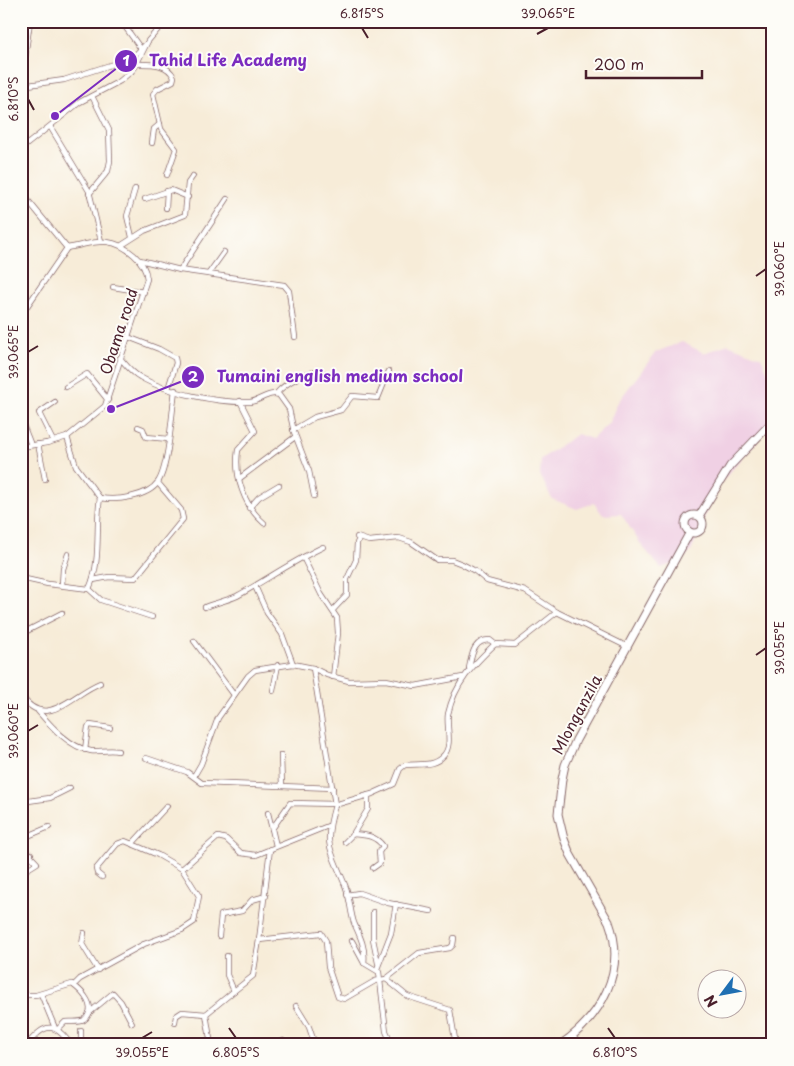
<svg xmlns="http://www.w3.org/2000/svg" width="794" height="1066" viewBox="0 0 794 1066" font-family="'Playpen Sans',sans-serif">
	<rect width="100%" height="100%" fill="#fdfcf7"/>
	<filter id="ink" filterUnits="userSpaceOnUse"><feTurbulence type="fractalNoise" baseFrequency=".02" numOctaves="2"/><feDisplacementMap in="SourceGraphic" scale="10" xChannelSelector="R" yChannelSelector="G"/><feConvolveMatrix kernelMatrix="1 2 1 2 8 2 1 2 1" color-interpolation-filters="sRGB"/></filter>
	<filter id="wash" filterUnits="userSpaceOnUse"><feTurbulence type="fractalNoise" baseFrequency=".0096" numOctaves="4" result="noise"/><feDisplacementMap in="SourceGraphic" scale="20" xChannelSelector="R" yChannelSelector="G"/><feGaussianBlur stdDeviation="1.12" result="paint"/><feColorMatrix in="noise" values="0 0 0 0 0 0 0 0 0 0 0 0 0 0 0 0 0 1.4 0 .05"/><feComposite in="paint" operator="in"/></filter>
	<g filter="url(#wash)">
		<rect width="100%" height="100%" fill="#f7ecd8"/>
		<!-- built -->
		<polygon fill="#f0d0e4" points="682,342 704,353 728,344 761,357 773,384 773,423 715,489 691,552 678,562 661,568 642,546 621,514 603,515 594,503 577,509 552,499 540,475 541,459 577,434 592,439 609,423 618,402 656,352"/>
	</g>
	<g filter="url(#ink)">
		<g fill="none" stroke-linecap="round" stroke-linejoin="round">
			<!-- street casing -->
			<g stroke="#876768" stroke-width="6">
				<g id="street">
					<polyline points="121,21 141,49"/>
					<path d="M138 64C152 64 167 63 174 77L173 81 157 89 153 94 161 129 176 149 167 175"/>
					<polyline points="131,72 132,58 146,44"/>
					<polyline points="21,86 64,80 132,58"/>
					<polyline points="21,86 30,21"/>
					<polyline points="51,128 89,191 101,241"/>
					<polyline points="152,143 154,129 160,124"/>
					<polyline points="21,149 80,102 120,81 134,69 148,41 165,21"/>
					<path d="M21 192 67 248C95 243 110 234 134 255 142 262 146 269 147 279L105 406 67 437 47 443 21 447"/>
					<polyline points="89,194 108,171 110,161 109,130 92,96"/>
					<polyline points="145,199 171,190 188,197"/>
					<polyline points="166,208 167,191"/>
					<polyline points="132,237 127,216 135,189"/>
					<polyline points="122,245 144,231 185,215 188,183 193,176"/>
					<polyline points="140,260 180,270 284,285 289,291 295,337"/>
					<polyline points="180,270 227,199"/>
					<polyline points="209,273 224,252"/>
					<polyline points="113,287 144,292"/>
					<polyline points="21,315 67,248"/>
					<polyline points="128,337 159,349 175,358 176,363 168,389"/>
					<path d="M120 358C126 365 132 373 140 377 167 393 218 403 250 402 260 401 269 391 279 395L289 409 294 432 309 471 314 496"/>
					<polyline points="66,387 87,374 108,400"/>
					<path d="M276 394C285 383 310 368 324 373"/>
					<path d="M240 401 255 431 238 450C234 476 244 506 264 523"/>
					<polyline points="21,420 31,445"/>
					<polyline points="138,427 143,429 146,437 169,439"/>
					<polyline points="293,430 315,417 341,410 352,396 378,398 389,371"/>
					<path d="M67 437 76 466 100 498C116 501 148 497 158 482 169 466 172 411 175 390"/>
					<polyline points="53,441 39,413 55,402"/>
					<polyline points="38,444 45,479"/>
					<polyline points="240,478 295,437"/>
					<polyline points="249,508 259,497 279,485"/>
					<polyline points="303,557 321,594 337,618 338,633 333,677"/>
					<polyline points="21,578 48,584 89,589 101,600 152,617"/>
					<polyline points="93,580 109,577 135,578 183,519 181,510 158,483"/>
					<polyline points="62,585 63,569 68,554"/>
					<polyline points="255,586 267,613 282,634 293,664"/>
					<path d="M89 589C102 561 95 527 100 498"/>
					<path d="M205 607C208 605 229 600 237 596 266 580 293 561 323 547"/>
					<polyline points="333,610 347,595 347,579 356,560 357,543 359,539"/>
					<polyline points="557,612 628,647"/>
					<polyline points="21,634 62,613"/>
					<polyline points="194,641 234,695"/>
					<path d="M313 668 335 805C323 846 330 848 345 885 350 897 350 911 354 923 360 936 366 948 364 963"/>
					<path d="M469 668C472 655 473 640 490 640L495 644"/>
					<polyline points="273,691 278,665"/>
					<path d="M21 695C45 732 72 694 100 683"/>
					<path d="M38 711C51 726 70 748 91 751 100 752 109 749 118 751"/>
					<polyline points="85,750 88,727 90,725 110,728"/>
					<polyline points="281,755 282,786"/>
					<polyline points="146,758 187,772 202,783 333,788"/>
					<polyline points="194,776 201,764 218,718 248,676 255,670 293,664 313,668 327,675 349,681 386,680 415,686 463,677"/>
					<polyline points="21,802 50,798 70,788"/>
					<polyline points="268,813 272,829"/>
					<polyline points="353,834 368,809 368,795"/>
					<polyline points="21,839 49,827"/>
					<path d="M345 842 353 834C365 835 375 835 383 846L379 852 380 863 373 868"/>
					<polyline points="132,844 167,806"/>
					<polyline points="21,846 37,863 21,873"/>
					<path d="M276 846 272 829 290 803 338 804 372 794 394 784 400 769 405 765C419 763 433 768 444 755 453 745 446 726 448 714 455 683 473 665 495 644L515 645 557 612 525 591 487 581 475 571 462 564 452 560H437L411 542 399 538 369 541 357 537"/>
					<polyline points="21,860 31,854"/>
					<polyline points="102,877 97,873 96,869 117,844 125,841 158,855 182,869 218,837 226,839 241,853 256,855 328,826"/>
					<polyline points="347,895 359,893 388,903 431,911"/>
					<polyline points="373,912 373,939 378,963"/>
					<polyline points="84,933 82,944 98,970"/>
					<polyline points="219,936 221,915 242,911 252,900 266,896"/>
					<polyline points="259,940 270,849"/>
					<polyline points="352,941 364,963 379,972 386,1031 392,1045"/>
					<polyline points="377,969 391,933 396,904"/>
					<polyline points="386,979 407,996 450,1010 456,1045"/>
					<polyline points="74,985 80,979 144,944 182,930 194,922 199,896 182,869"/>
					<polyline points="234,991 253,976 259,940 321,933 326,941 328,967 338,997 344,999 375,981 386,979 419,953 450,948 453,945 454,938"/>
					<polyline points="41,994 55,1028"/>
					<path d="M21 995H36L72 984C82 991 99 1008 84 1020 80 1023 70 1021 65 1022L58 1029"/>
					<polyline points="296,1006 309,1027 315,1045"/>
					<polyline points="89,1013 113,993 121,1002 132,1023"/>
					<polyline points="175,1022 176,1016 182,1012 206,1014"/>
					<polyline points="573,1036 579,1045"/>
					<polyline points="283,1041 285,1045"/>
					<path d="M27 1045C45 1022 55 1022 71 1045"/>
					<polyline points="81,1045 81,1031"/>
					<polyline points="211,1045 206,1014 234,991 227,975 227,956"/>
				</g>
			</g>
			<!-- secondary casing -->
			<g stroke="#876768" stroke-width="9">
				<g id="secondary">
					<circle cx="694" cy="524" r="9"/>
					<polyline points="699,516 730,466 773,421"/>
					<path d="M560 1045C601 1017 627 971 609 922L570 854 564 839 558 814 562 779 565 765 576 740 690 532"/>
				</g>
			</g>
			<!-- street -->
			<use href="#street" stroke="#fff" stroke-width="4.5"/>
			<!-- secondary -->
			<use href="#secondary" stroke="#fff" stroke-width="7"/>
		</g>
	</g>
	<!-- ticks -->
	<path fill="none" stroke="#4a1f2b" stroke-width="2" d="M362 28 368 38M537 34 548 28M28 99 34 110M756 276 766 269M28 352 38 346M756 655 766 648M28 731 38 725M229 1028 236 1038M608 1028 615 1038M142 1038 152 1032"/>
	<g text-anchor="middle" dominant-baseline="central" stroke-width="4" stroke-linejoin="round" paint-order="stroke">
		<!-- street labels -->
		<g font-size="15" fill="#4a1f2b" stroke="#fdfcf7">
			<text transform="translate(118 331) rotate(-72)">Obama road</text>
			<text transform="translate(576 714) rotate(-62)">Mlonganzila</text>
		</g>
	</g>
	<!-- callouts -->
	<path fill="none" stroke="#7b2cbf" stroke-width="2" d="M55 116L126 61M111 409L193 377"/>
	<g fill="#7b2cbf" stroke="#fdfcf7" stroke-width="2">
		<circle cx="55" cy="116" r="5"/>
		<circle cx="111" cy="409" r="5"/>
		<circle cx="126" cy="61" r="12"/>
		<circle cx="193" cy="377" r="12"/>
	</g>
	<g font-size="15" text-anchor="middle" font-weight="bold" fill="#fff">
		<text x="126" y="66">1</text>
		<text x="193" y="382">2</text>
	</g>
	<g font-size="16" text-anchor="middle" font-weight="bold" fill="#7b2cbf" stroke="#fdfcf7" stroke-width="4" stroke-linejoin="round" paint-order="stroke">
		<text x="228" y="66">Tahid Life Academy</text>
		<text x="340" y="382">Tumaini english medium school</text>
	</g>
	<!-- margin -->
	<rect width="794" height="1066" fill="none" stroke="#fdfcf7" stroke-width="55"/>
	<!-- north arrow -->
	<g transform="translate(722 994) rotate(238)"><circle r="24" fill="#fdfcf7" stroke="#b5a4a5"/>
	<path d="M0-4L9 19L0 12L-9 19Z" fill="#1f6fb2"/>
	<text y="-8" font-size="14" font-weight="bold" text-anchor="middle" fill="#4a1f2b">N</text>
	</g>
	<!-- scale -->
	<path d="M586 70v8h116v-8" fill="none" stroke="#4a1f2b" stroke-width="2.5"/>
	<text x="594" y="70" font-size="15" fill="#4a1f2b" stroke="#fdfcf7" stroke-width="4" paint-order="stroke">200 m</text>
	<rect x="28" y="28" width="738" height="1010" fill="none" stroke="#4a1f2b" stroke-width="2"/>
	<g font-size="12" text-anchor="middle" fill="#4a1f2b">
		<text x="362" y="18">6.815°S</text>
		<text x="548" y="18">39.065°E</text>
		<text transform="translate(14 99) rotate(-90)" y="4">6.810°S</text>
		<text transform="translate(780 269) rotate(-90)" y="4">39.060°E</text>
		<text transform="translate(14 352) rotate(-90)" y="4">39.065°E</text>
		<text transform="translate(780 648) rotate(-90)" y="4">39.055°E</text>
		<text transform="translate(14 731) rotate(-90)" y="4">39.060°E</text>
		<text x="142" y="1057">39.055°E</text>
		<text x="236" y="1057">6.805°S</text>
		<text x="615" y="1057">6.810°S</text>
	</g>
</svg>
